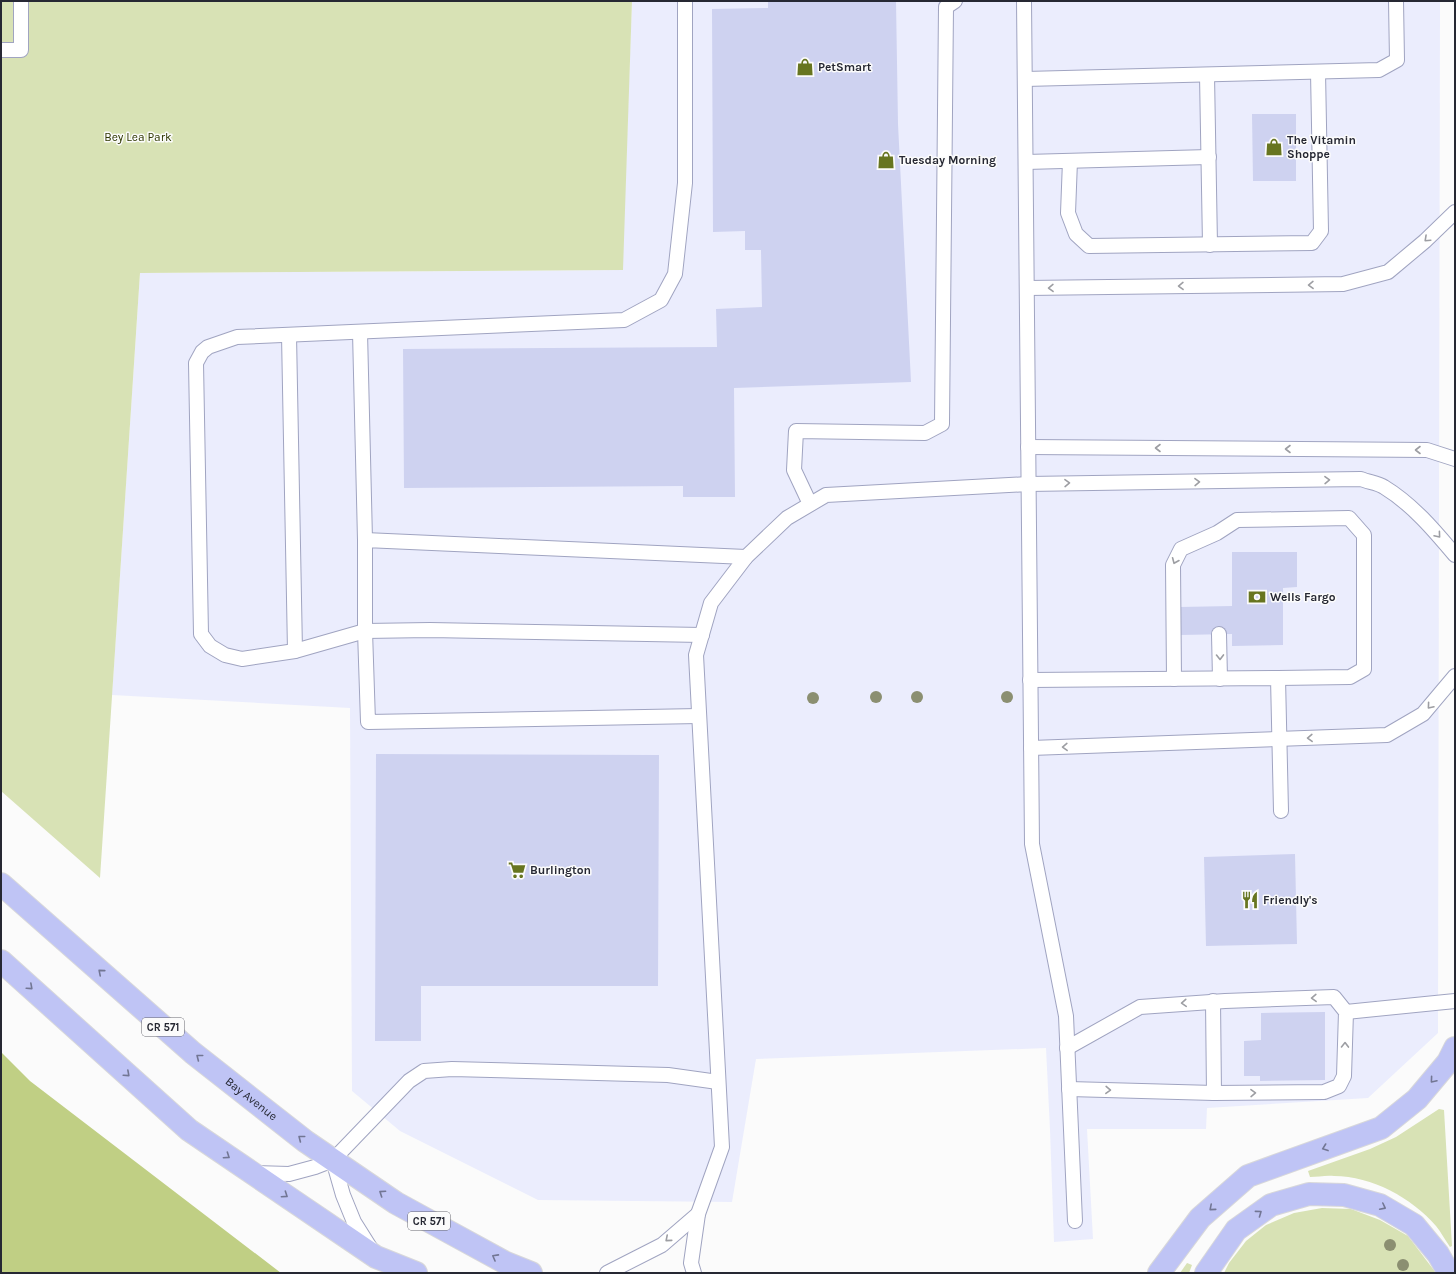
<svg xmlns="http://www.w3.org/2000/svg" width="1456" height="1274" viewBox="0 0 1456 1274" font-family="Karla,sans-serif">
	<rect width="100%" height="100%" fill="#fbfbfb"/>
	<!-- built -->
	<polygon fill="#ebedfd" points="632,1 1440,1 1438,1033 1368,1098 1207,1108 1206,1129 1087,1129 1093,1239 1054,1242 1050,1130 1046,1048 756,1059 732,1202 538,1200 400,1131 352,1091 350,708 112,695 140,273 622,270"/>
	<!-- green -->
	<g fill="#d8e2b5">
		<polygon points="1,1 632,1 623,270 140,273 100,878 1,791"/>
		<path d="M1439 1109 1444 1110 1452 1246 1450 1247C1445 1240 1441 1232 1436 1226 1412 1198 1372 1176 1334 1176 1326 1175 1318 1177 1310 1177L1308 1171 1370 1149 1396 1137Z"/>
		<polygon points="1322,1208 1351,1209 1380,1220 1408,1236 1436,1273 1224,1273 1229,1263 1246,1241 1266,1225 1294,1213"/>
		<polygon points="1187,1263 1192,1265 1189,1273 1180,1273"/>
	</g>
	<!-- forest -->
	<polygon fill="#c0cf84" points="1,1052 30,1081 281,1273 1,1273"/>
	<!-- building -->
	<g fill="#ced2f0">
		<polygon points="768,1 896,1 898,124 911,382 734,388 735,497 683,497 683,486 404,488 403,349 717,347 716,309 762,307 761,250 745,250 745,231 713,232 712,9 768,8"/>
		<polygon points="1252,114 1296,114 1296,181 1253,181"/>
		<polygon points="1232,552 1297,552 1297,587 1283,588 1283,645 1232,646 1232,634 1180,635 1180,607 1232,606"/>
		<polygon points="376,754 659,755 658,986 421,986 421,1041 375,1041"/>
		<polygon points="1295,854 1297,944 1206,946 1204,857"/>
		<polygon points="1325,1012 1325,1080 1260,1081 1260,1076 1244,1076 1244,1041 1261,1040 1261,1013"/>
	</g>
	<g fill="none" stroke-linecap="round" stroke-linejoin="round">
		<!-- lane casing -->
		<g stroke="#a0a4c1" stroke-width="16">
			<g id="lane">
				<polyline points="685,1 685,183 675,274 661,300 624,320 237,337 208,347 202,352 196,363 201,634 210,646 225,655 242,659 295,651 365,631 430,630 702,635"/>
				<polyline points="1024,1 1032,844 1066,1016 1075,1221"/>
				<polyline points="1,50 21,50 21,1"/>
				<polyline points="1207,75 1210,245"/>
				<polyline points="1025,79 1379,70 1397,60 1396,1"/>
				<polyline points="1070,161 1068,213 1076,234 1089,246 1312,243 1321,231 1318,72"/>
				<polyline points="1026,162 1209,157"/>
				<polyline points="1027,288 1343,284 1388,272 1425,241 1455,212"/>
				<polyline points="360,332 365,540"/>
				<polyline points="289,335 295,651"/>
				<polyline points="1028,447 1427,450 1455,459"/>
				<polyline points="810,504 794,470 796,431 925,433 942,424 946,7 955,1"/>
				<polyline points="1219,634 1220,679"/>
				<polyline points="1174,679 1173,565 1181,549 1217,533 1237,520 1349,518 1364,535 1364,669 1350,677 1278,678"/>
				<polyline points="1030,680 1278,678 1281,811"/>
				<polyline points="699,716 368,722 365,631 365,540 746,557"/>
				<polyline points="1031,748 1387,735 1423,714 1455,676"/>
				<polyline points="1213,1001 1214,1093"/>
				<polyline points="1346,1012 1455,1001"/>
				<polyline points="1067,1048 1140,1007 1225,1001 1334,997 1346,1012 1344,1076 1339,1086 1324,1092 1214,1093 1069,1089"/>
				<polyline points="333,1160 343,1195 354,1222 371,1249"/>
				<polyline points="255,1173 289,1174 315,1167 333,1160 409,1081 424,1071 452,1069 668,1075 718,1082"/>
				<polyline points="607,1273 662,1245 698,1214"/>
				<path d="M694 1273 691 1263 698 1214 722 1147 696 655 711 603 746 557 787 518 826 495 1028 484 1361 479C1368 482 1378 483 1384 487 1412 504 1434 530 1455 555"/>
			</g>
		</g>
		<!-- primary casing -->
		<g stroke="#d8d8da" stroke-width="24">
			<g id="primary">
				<path id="s1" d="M1 884 193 1053 305 1141 396 1203 506 1263 531 1273"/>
				<polyline points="1,961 189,1130 376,1257 416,1273"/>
				<polyline points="1159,1273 1200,1218 1248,1176 1381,1128 1417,1099 1448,1062 1455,1048"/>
				<polyline points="1206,1273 1236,1230 1271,1205 1309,1194 1344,1195 1380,1205 1414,1225 1438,1254 1449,1273"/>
			</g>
		</g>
		<!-- lane -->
		<use href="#lane" stroke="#fff" stroke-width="14"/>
		<!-- primary -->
		<use href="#primary" stroke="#bfc4f5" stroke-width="22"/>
	</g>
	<!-- trees -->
	<g fill="#8b8f71">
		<circle cx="876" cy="697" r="6"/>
		<circle cx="917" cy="697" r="6"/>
		<circle cx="1007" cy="697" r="6"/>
		<circle cx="813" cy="698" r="6"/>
		<circle cx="1390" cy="1245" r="6"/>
		<circle cx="1403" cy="1265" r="6"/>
	</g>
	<!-- one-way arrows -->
	<defs><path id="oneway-chevron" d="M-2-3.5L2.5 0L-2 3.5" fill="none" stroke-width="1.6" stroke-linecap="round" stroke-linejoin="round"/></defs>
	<g stroke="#9d9ea3">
		<use href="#oneway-chevron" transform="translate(1427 239) rotate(137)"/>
		<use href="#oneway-chevron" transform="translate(1311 285) rotate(179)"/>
		<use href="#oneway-chevron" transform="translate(1181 286) rotate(179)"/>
		<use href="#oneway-chevron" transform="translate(1051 288) rotate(179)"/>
		<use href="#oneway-chevron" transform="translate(1158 448) rotate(-180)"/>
		<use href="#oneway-chevron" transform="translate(1288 449) rotate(-180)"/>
		<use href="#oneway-chevron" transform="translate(1418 450) rotate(-180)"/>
		<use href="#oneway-chevron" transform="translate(1327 480) rotate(-1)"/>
		<use href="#oneway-chevron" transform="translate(1197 482) rotate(-1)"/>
		<use href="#oneway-chevron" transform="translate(1067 483) rotate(-1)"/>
		<use href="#oneway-chevron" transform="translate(1438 535) rotate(50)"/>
		<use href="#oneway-chevron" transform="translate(1175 561) rotate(113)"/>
		<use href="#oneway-chevron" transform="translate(1220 657) rotate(89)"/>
		<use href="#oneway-chevron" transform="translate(1430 706) rotate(130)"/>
		<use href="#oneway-chevron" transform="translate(1310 738) rotate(178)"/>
		<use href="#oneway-chevron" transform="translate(1065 747) rotate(178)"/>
		<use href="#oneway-chevron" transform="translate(1314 998) rotate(178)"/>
		<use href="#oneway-chevron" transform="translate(1184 1003) rotate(176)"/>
		<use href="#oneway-chevron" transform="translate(1345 1045) rotate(-89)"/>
		<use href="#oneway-chevron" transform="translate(1108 1090) rotate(2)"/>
		<use href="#oneway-chevron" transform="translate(1253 1093) rotate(-1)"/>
		<use href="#oneway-chevron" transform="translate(668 1239) rotate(139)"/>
	</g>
	<g stroke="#727694">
		<use href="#oneway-chevron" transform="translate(101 972) rotate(-139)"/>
		<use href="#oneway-chevron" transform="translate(30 987) rotate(42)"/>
		<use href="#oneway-chevron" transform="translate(199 1057) rotate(-142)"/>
		<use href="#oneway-chevron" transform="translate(127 1074) rotate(42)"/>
		<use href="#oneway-chevron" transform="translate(1433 1080) rotate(130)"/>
		<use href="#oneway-chevron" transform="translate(301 1138) rotate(-142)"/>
		<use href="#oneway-chevron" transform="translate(1325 1148) rotate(160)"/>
		<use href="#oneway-chevron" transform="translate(227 1156) rotate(34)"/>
		<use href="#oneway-chevron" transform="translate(382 1193) rotate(-146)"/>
		<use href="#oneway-chevron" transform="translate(285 1195) rotate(34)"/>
		<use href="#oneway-chevron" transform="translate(1383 1207) rotate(27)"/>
		<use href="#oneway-chevron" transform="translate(1212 1208) rotate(139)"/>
		<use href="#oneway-chevron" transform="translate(1259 1213) rotate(-36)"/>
		<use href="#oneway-chevron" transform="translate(495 1257) rotate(-151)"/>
	</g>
	<!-- icons -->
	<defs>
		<g id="shop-bare" transform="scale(1.38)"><path d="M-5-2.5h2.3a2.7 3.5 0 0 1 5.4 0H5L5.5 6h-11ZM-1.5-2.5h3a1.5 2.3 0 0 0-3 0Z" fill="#677520" stroke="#fbfbfb" stroke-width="2.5" paint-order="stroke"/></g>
		<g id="bank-bare" transform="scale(1.38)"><path d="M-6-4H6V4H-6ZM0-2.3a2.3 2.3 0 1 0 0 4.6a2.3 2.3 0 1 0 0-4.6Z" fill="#677520" stroke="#fbfbfb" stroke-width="2.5" paint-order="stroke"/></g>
		<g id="supermarket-bare" transform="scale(1.38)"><path d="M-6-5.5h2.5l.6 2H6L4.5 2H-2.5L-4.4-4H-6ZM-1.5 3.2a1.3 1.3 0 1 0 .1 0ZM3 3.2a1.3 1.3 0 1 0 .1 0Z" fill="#677520" stroke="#fbfbfb" stroke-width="2.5" paint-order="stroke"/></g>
		<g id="restaurant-bare" transform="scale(1.38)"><path d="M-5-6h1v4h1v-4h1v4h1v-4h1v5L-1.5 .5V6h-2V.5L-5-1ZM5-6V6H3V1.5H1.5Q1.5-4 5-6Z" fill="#677520" stroke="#fbfbfb" stroke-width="2.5" paint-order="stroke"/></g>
	</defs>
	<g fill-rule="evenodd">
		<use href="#shop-bare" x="805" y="67"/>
		<use href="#shop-bare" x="1274" y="147"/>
		<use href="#shop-bare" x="886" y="160"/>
		<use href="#bank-bare" x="1257" y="597"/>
		<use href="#supermarket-bare" x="517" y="870"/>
		<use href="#restaurant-bare" x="1250" y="900"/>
	</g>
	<g text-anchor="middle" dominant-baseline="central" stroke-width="3" stroke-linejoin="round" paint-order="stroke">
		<!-- shield labels -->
		<g fill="#fbfbfb" stroke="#66676f" stroke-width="1">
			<rect x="142" y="1018" width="42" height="18" rx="3"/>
			<rect x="408" y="1212" width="42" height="18" rx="3"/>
		</g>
		<g font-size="11" font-weight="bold" fill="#262833">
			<text x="163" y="1027">CR 571</text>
			<text x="429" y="1221">CR 571</text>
		</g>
		<!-- poi labels -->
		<g font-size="12" font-weight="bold" fill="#262833" stroke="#fbfbfb" text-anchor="start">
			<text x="818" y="67">PetSmart</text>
			<text x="1287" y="140">The Vitamin<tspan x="1287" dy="14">Shoppe</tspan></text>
			<text x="899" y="160">Tuesday Morning</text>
			<text x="1270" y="597">Wells Fargo</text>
			<text x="530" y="870">Burlington</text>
			<text x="1263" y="900">Friendly's</text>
		</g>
		<!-- park labels -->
		<g font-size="12" fill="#2f3700" stroke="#fbfbfb">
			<text x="138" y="137">Bey Lea Park</text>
		</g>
		<!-- street labels -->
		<g font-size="12" fill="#262833" stroke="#fbfbfb">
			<text stroke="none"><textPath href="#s1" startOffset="330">Bay Avenue</textPath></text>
		</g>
	</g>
	<!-- border -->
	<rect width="1456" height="1274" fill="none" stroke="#262833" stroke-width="4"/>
</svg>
